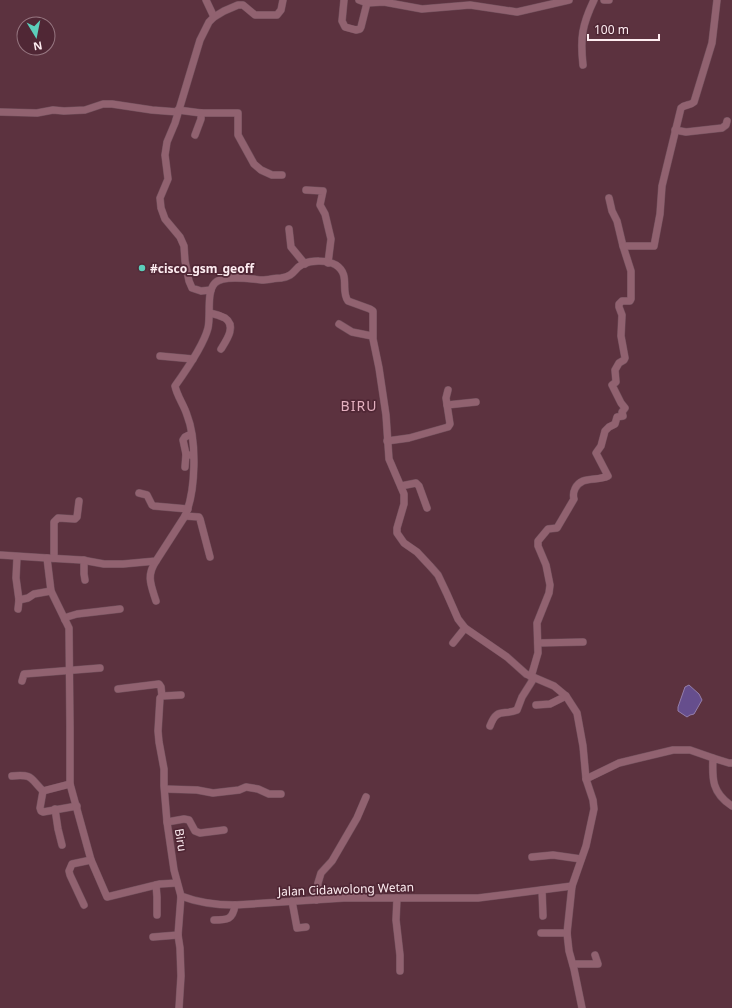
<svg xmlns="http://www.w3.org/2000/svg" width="732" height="1008" viewBox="0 0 732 1008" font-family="'Noto Sans',sans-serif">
	<rect width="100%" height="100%" fill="#5c323f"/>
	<!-- water -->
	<polygon fill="#664e8d" stroke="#947eab" points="689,685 699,694 702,700 694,714 690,715 687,717 678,711 678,707 685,687"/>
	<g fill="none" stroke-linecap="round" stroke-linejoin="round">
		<!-- minor casing -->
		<g stroke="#714f5b" stroke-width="8">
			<g id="minor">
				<polyline points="206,0 214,17"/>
				<polyline points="344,0 342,21 345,27 356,30 360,29 361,27 367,3"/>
				<polyline points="359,0 367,3 384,2 422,9 470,5 517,12 569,0"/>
				<polyline points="604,0 609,0"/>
				<path d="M583 65C580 38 582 25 594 0"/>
				<polyline points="178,110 201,113 201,119 195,135"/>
				<polyline points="0,112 37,113 53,110 64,111 85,110 103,104 112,104 152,110 178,112"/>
				<polyline points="201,113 238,113 238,135 254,164 261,170 272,175 282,175"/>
				<polyline points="675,130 686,132 722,128 726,125 727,121"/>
				<polyline points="306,190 323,191 320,205 325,214 331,239 328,263"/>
				<path d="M609 198 612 211 617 221 623 246H654L660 214 662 186 681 108C685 104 690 106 694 102L712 43 717 0"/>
				<polyline points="289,229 291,247 305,264"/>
				<polyline points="211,290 201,291 192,288 189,281 185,261 184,246 180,237 165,219 161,208 160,198 168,179 165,155 167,142 175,123 200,40 209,22 214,17 224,11 238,5 243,5 255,15 277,15 281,10 283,0"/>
				<path d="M210 313C215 314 221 316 225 318 237 326 226 341 221 349"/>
				<polyline points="339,324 352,332 372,336"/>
				<polyline points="160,356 193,359"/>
				<polyline points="447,405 476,402"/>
				<polyline points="191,434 185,437 183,440 186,454 193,456"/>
				<polyline points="387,441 409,438 448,427 450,424 446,398 448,390"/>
				<polyline points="185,467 186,454"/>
				<polyline points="401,486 416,483 419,486 427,508"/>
				<polyline points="139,493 147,495 152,505 154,506 188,509"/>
				<polyline points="185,516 199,517 200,519 210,557"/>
				<polyline points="0,555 47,558"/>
				<polyline points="17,557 16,578 19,600"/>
				<polyline points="54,558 54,522 58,518 75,519 77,517 79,501"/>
				<polyline points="84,560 84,574 85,580"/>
				<path d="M156 601C151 585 146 576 156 561"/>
				<polyline points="18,609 19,600 28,598 34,594 51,591"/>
				<polyline points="65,620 67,617 77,614 120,609"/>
				<polyline points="453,643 465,628"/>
				<polyline points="538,643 583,642"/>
				<path d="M531 677 538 653 537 623 549 593 550 585 546 565 538 546V541L548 529 557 528 574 499C572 492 576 484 583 481 591 478 600 480 608 476L596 453 601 446 605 431 609 427 615 424 617 417 623 416 622 412 625 408 621 403 612 385 616 382 615 370 619 363 624 360 625 358 621 336 622 315 619 307V304L622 301H630L631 299V271L623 246"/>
				<polyline points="22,681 24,674 100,668"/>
				<polyline points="118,689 159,684 161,687 162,696"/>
				<polyline points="536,705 550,704 566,696"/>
				<path d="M490 726C497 707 503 716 517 710L522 697 534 678"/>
				<path d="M732 763H729L713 758C712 779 712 793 732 806"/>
				<path d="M12 776C33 774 30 778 43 791L70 784"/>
				<polyline points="165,789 197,790 213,793 239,790 246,787 258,789 269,794 281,794"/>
				<polyline points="43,791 40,808 41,811 43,812 77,806"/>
				<polyline points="55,809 58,829 62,845"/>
				<polyline points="167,822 184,819 189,820 195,831 200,833 224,830"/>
				<polyline points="532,857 553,855 581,859"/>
				<path d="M177 883 160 884 107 897 91 860 70 784V727L69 628 51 591 47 558 82 560 104 564H123L156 561 185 516C196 491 197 440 187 415 184 405 177 396 175 386 185 372 204 344 208 328 211 315 206 292 215 283 223 274 251 279 262 280 268 280 275 278 281 278 295 276 293 269 303 264 312 260 327 260 336 265 351 275 340 290 348 301L370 309 373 311V339L379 368 386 415 389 459 404 494V504L397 528V533L404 543 417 552 431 567 438 575 447 594 458 619 465 628 507 657 526 674 554 686 566 696 577 713 583 746 586 779"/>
				<polyline points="156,885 157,897 157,915"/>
				<polyline points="542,890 543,916"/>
				<path d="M181 896C199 903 216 905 235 905L344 898H478L572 886"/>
				<polyline points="397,898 396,920 400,955 400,971"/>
				<polyline points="316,900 318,883 321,873 332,861 357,818 366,797"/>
				<polyline points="292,901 297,928 306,927"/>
				<polyline points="84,905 70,875 69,871 72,864 91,860"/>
				<path d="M214 920C227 920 233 920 235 905"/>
				<polyline points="541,933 567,933"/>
				<polyline points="153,937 178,935"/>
				<polyline points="573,964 598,964 595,955"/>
				<polyline points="179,1008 181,976 180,948 178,935 181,896 174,870 167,822 164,786 164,769 159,742 158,731 160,698 162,696 181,695"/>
				<polyline points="582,1008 574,969 569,951 567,933 572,886 586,846 594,809 593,800 586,779 619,763 673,750 690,750 713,758"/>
			</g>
		</g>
		<!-- minor -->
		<use href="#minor" stroke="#916270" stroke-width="7"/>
	</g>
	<!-- markers -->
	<circle fill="#5cceba" stroke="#502735" stroke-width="1.5" cx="142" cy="268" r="4"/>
	<g text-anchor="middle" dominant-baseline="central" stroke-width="3.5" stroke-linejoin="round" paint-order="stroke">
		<!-- poi labels -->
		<g font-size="12" font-weight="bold" fill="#feedf1" stroke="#502735" text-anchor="start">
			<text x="150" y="268">#cisco_gsm_geoff</text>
		</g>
		<!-- street labels -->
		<g font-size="12" fill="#feedf1" stroke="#502735">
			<text transform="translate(181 840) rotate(81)">Biru</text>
			<text transform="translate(346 889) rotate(-2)">Jalan Cidawolong Wetan</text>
		</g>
		<!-- quarter labels -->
		<g font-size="14" letter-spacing="1" fill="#e4b0bf" stroke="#502735">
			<text x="359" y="405">BIRU</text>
		</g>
	</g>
	<!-- north arrow -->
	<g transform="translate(36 36) rotate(170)"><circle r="19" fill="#502735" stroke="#967680"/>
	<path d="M0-3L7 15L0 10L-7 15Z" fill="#5cceba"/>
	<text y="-6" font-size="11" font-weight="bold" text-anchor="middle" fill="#feedf1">N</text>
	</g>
	<!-- scale -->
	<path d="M588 34v6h71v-6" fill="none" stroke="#feedf1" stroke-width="2"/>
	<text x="594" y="34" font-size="12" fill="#feedf1" stroke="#502735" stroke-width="3" paint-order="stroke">100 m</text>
</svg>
